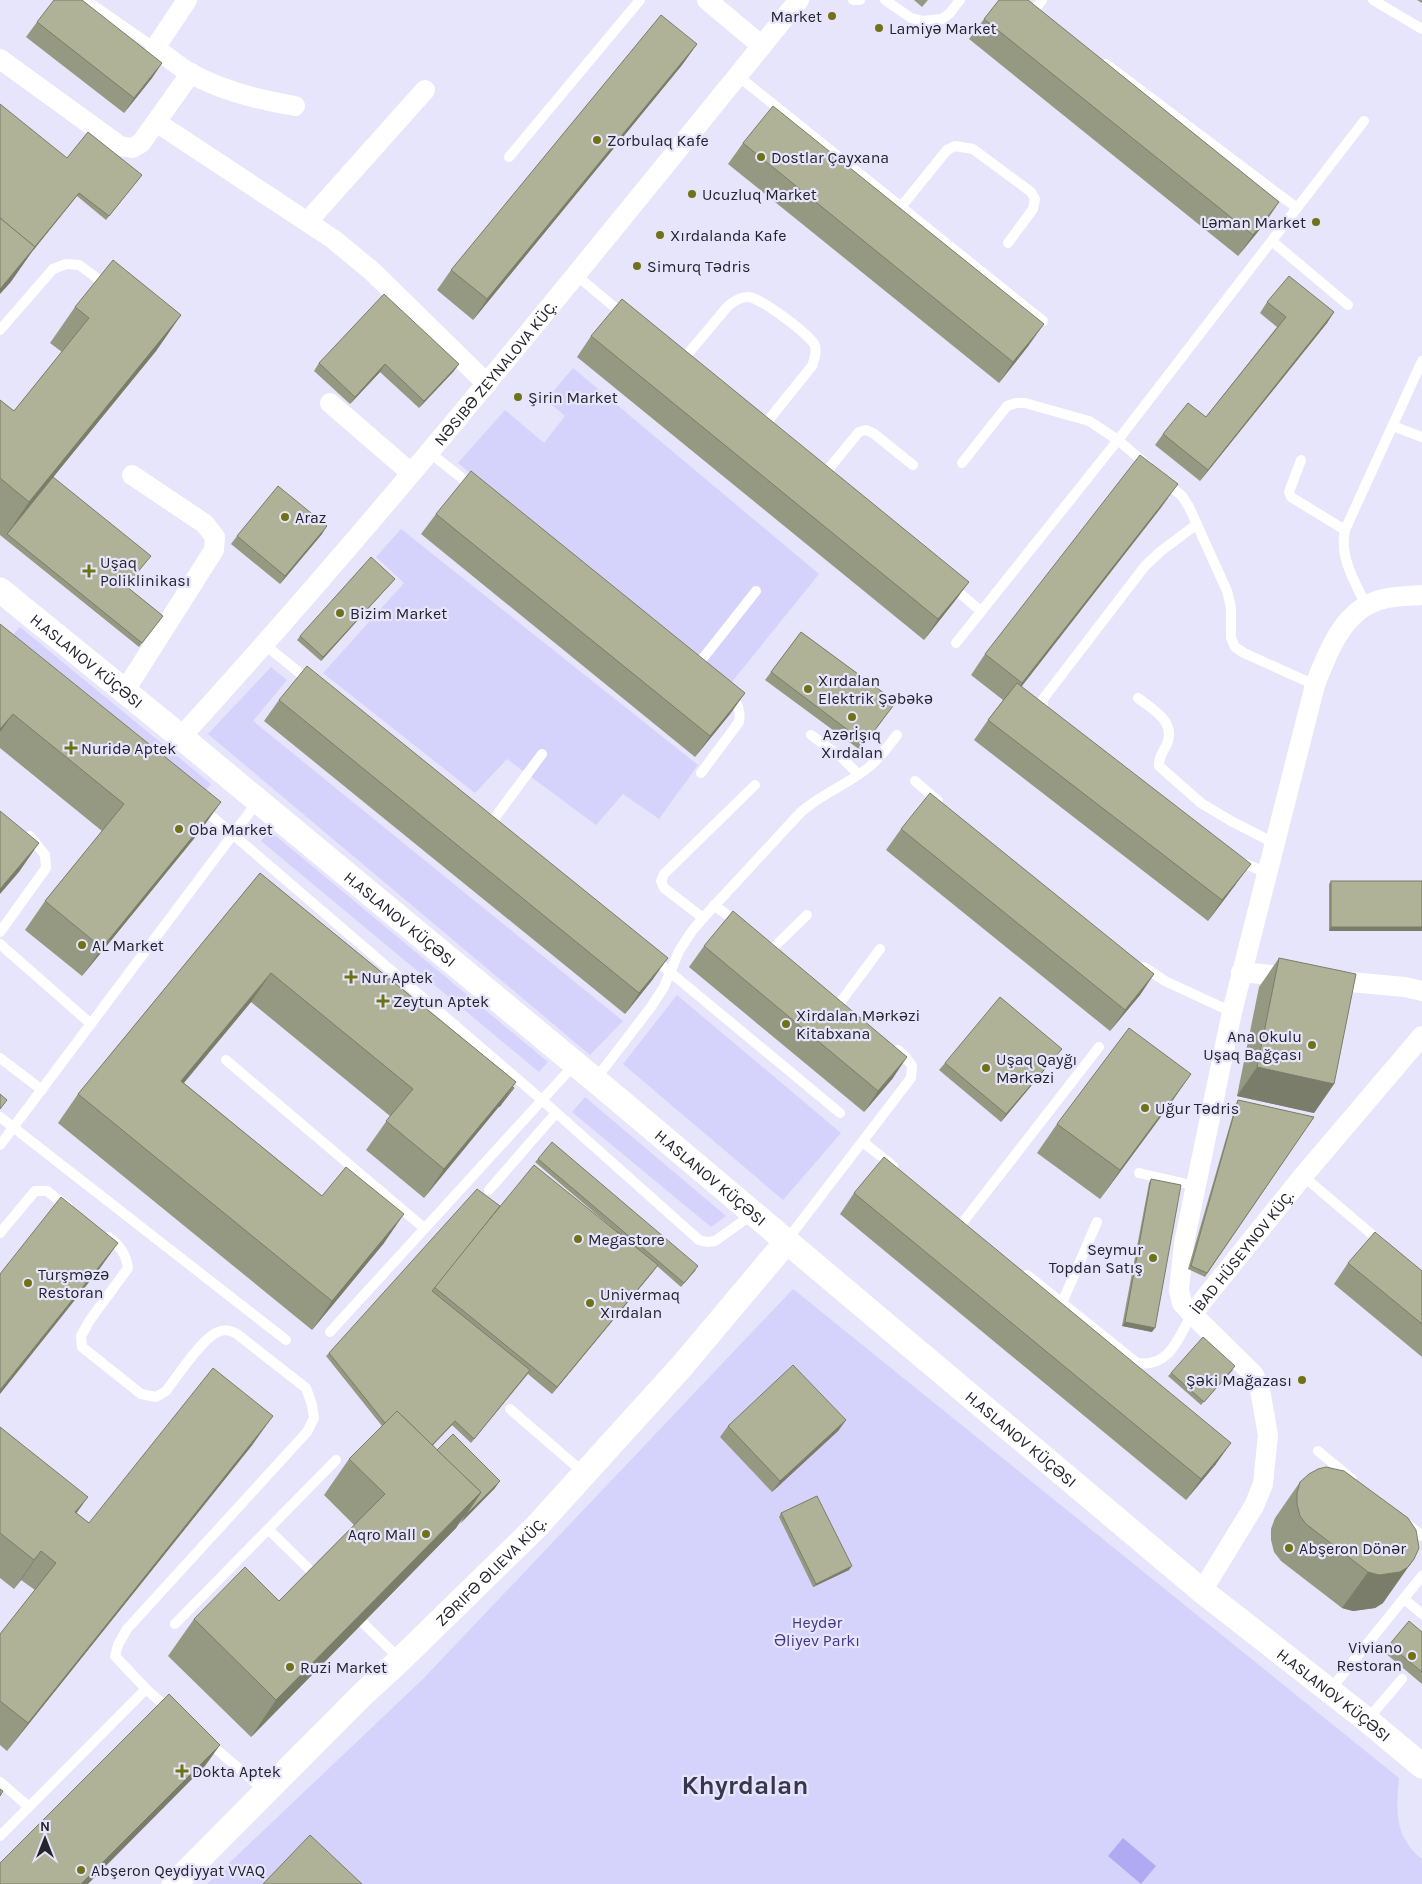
<svg xmlns="http://www.w3.org/2000/svg" width="1422" height="1884" viewBox="0 0 1422 1884" font-family="Karla,sans-serif">
	<rect width="100%" height="100%" fill="#e6e5fb"/>
	<!-- green -->
	<g fill="#d5d3fb">
		<polygon points="573,368 819,574 731,683 458,463 505,410 544,443 565,416 546,400"/>
		<polygon points="401,529 698,765 659,819 623,794 596,825 507,759 475,793 323,673 404,583 376,557"/>
		<polygon points="20,627 211,784 204,793 12,636"/>
		<polygon points="271,667 287,680 253,721 623,1021 590,1055 208,734"/>
		<polygon points="270,831 548,1062 539,1072 261,841"/>
		<polygon points="677,995 841,1133 783,1200 623,1064"/>
		<polygon points="585,1097 726,1216 711,1227 572,1112"/>
		<path d="M793 1289 1399 1778C1396 1810 1394 1837 1422 1859V1884H207L423 1679Z"/>
	</g>
	<!-- water -->
	<polygon fill="#b0aaf2" points="1123,1838 1156,1866 1141,1884 1108,1856"/>
	<g fill="none" stroke-linecap="round" stroke-linejoin="round">
		<!-- service -->
		<g stroke="#fff" stroke-width="10">
			<polyline points="88,0 90,3 155,48"/>
			<polyline points="853,0 860,0"/>
			<polyline points="885,0 911,18 923,21 942,19 950,13 960,0"/>
			<polyline points="1373,0 1422,29"/>
			<polyline points="1034,11 1042,0"/>
			<polyline points="738,76 1043,321"/>
			<polyline points="509,157 640,0"/>
			<polyline points="901,207 947,150 955,146 973,149 1031,192 1035,199 1033,209 1008,243"/>
			<polyline points="1297,208 1364,121"/>
			<polyline points="1273,242 1348,305"/>
			<polyline points="577,276 624,315"/>
			<polyline points="0,330 53,269 66,264 79,265 108,286"/>
			<path d="M681 362 728 306C734 301 741 296 749 297 761 298 812 336 815 346 817 353 814 360 812 366L762 428"/>
			<polyline points="1393,426 1422,437"/>
			<polyline points="429,452 473,487"/>
			<polyline points="1301,460 1289,492 1291,497 1345,530"/>
			<polyline points="962,463 1007,406 1016,403 1025,403 1089,421 1118,440 1148,466"/>
			<polyline points="821,478 859,432 866,430 873,433 913,465"/>
			<polyline points="1164,481 1182,496 1189,507 1227,591 1231,608 1231,638 1235,647 1244,653 1315,685"/>
			<polyline points="951,586 981,611"/>
			<path d="M1366 605C1355 582 1339 557 1345 530L1422 361"/>
			<polyline points="956,643 1118,440 1297,208 1106,64"/>
			<polyline points="265,645 311,682"/>
			<polyline points="696,667 756,591"/>
			<path d="M1138 698C1153 710 1176 721 1167 744 1163 752 1159 756 1159 766L1201 803 1231 821 1274 843"/>
			<polyline points="1048,714 1043,710 1043,699 1145,566 1161,551 1197,524"/>
			<polyline points="811,735 842,758 858,774"/>
			<path d="M701 773 739 722C741 710 738 703 729 695"/>
			<polyline points="915,781 938,801"/>
			<polyline points="201,807 542,1100 699,1240 707,1242 715,1241 753,1214"/>
			<polyline points="488,827 542,754"/>
			<polyline points="1237,861 1266,872"/>
			<polyline points="714,905 739,924"/>
			<polyline points="703,918 664,888 661,881 664,874 755,785"/>
			<polyline points="0,932 46,868 45,855 30,836"/>
			<polyline points="0,944 91,1024"/>
			<polyline points="771,950 807,915"/>
			<polyline points="653,958 840,1113"/>
			<polyline points="1144,967 1165,981 1232,1012"/>
			<polyline points="839,1004 880,949"/>
			<polyline points="0,1058 42,1090"/>
			<polyline points="226,1060 424,1228"/>
			<path d="M595 1080 651 1007 664 987 679 951 692 931 703 918 800 813C821 794 847 785 869 767 880 758 888 746 897 735"/>
			<polyline points="0,1117 286,1340"/>
			<polyline points="863,1142 893,1166"/>
			<polyline points="0,1145 258,801"/>
			<polyline points="1139,1173 1196,1186"/>
			<polyline points="1303,1176 1382,1243"/>
			<polyline points="489,1190 556,1113"/>
			<polyline points="963,1222 1099,1047"/>
			<polyline points="0,1233 35,1191 47,1191 68,1207"/>
			<path d="M108 1237C120 1245 126 1254 128 1268L90 1320 81 1336 82 1347 141 1394 156 1397 166 1391C176 1378 203 1337 218 1332 225 1329 230 1330 237 1334L306 1388 312 1405 314 1418 307 1432 127 1629 118 1645 115 1656 146 1689 170 1710"/>
			<polyline points="787,1240 911,1078 912,1066 904,1055 898,1050"/>
			<path d="M1027 1275 1137 1363C1170 1368 1178 1338 1192 1314"/>
			<polyline points="1062,1303 1097,1222"/>
			<polyline points="330,1332 575,1064"/>
			<polyline points="510,1409 584,1473"/>
			<polyline points="1318,1451 1352,1479"/>
			<polyline points="1406,1523 1422,1536"/>
			<polyline points="269,1530 315,1575"/>
			<polyline points="1404,1599 1422,1614"/>
			<polyline points="363,1623 400,1659"/>
			<polyline points="175,1624 336,1460"/>
			<polyline points="1330,1690 1422,1576"/>
			<polyline points="1367,1720 1402,1679"/>
			<polyline points="208,1742 265,1791"/>
			<polyline points="0,1782 29,1807"/>
			<polyline points="0,1836 146,1689"/>
		</g>
		<!-- minor -->
		<g stroke="#fff" stroke-width="20">
			<path d="M187 0 155 48C167 56 178 66 190 73 222 91 259 100 295 106"/>
			<polyline points="707,0 762,46"/>
			<polyline points="0,59 120,146 132,148 141,143 191,73"/>
			<polyline points="156,122 333,239 373,272 487,384"/>
			<polyline points="308,221 425,90"/>
			<polyline points="330,403 411,473"/>
			<polyline points="124,692 214,550 215,537 205,524 132,475"/>
			<path id="s1" d="M181 737C397 500 597 249 799 0"/>
			<polyline points="1241,972 1294,977"/>
			<polyline points="1328,980 1405,987 1422,991"/>
			<path d="M1192 1314 1182 1303 1179 1290 1184 1243 1232 1012 1315 685C1328 651 1344 608 1383 599 1395 596 1409 596 1422 595"/>
			<path id="s2" d="M1202 1591 1254 1506 1263 1484 1268 1435 1260 1390 1254 1375 1192 1314 1303 1176 1422 1036"/>
		</g>
		<!-- tertiary -->
		<g stroke="#fff" stroke-width="25">
			<path id="s3" d="M0 590 181 737 595 1080 1202 1591 1367 1720 1422 1766"/>
			<path id="s4" d="M174 1884 363 1694 400 1660 537 1526 682 1366 787 1241"/>
		</g>
	</g>
	<!-- wall -->
	<g fill="#969981">
		<polygon points="914,0 928,0 922,7"/>
		<polygon points="1417,0 1422,0 1422,3"/>
		<polygon points="984,19 1265,223 1238,256 969,39"/>
		<polygon points="37,22 162,63 152,78 124,113 26,37"/>
		<polygon points="697,44 682,65 473,320 437,290 451,270"/>
		<polygon points="743,143 1029,345 999,383 728,164"/>
		<polygon points="67,158 139,179 106,220 77,196 31,253 10,283"/>
		<polygon points="1267,302 1334,312 1327,323 1200,481 1155,445 1163,434 1206,417 1277,327 1260,313"/>
		<polygon points="75,307 181,315 156,351 53,477 126,587 163,616 139,647 0,535 0,400 14,411 62,352 50,343"/>
		<polygon points="591,336 969,582 954,602 924,640 577,357"/>
		<polygon points="319,363 459,364 453,372 419,408 380,372 350,404 314,371"/>
		<polygon points="1163,505 1021,686 1236,884 1208,921 974,740 988,720 1003,700 971,675 985,654"/>
		<polygon points="436,514 745,693 730,714 695,757 421,534"/>
		<polygon points="322,534 280,584 231,544 237,536"/>
		<polygon points="395,579 321,661 297,640 300,636"/>
		<polygon points="0,624 201,830 82,976 25,930 45,901 102,831 0,748"/>
		<polygon points="801,632 896,702 860,750 765,680"/>
		<polygon points="279,700 653,979 625,1014 264,721"/>
		<polygon points="901,829 1154,974 1140,995 1110,1031 886,850"/>
		<polygon points="260,873 516,1082 424,1198 366,1150 390,1116 251,1002 184,1083 322,1196 384,1243 312,1330 58,1123 78,1094"/>
		<polygon points="1331,881 1422,931 1329,931 1329,884"/>
		<polygon points="704,946 893,1078 864,1112 689,967"/>
		<polygon points="1279,958 1334,1084 1314,1113 1237,1096 1259,987"/>
		<polygon points="1056,1056 1001,1122 939,1070 945,1063"/>
		<polygon points="1238,1100 1314,1117 1205,1277 1188,1269 1236,1104"/>
		<polygon points="1171,1103 1100,1199 1037,1153 1057,1124"/>
		<polygon points="538,1159 696,1270 681,1287 657,1266 552,1394 528,1374 471,1443 452,1425 433,1445 437,1450 495,1488 459,1523 456,1528 251,1737 168,1656 194,1619 279,1601 354,1525 324,1495 349,1459 382,1426 326,1356 329,1353 500,1206 610,1226 535,1162"/>
		<polygon points="1151,1179 1152,1332 1122,1326 1149,1183"/>
		<polygon points="854,1193 1216,1464 1186,1500 840,1214"/>
		<polygon points="1348,1263 1422,1271 1422,1357 1334,1284"/>
		<polygon points="1233,1370 1201,1405 1168,1376 1171,1373"/>
		<polygon points="846,1420 838,1431 772,1492 720,1437 728,1426"/>
		<polygon points="0,1427 76,1513 89,1523 253,1444 7,1751 0,1745 0,1634 35,1590 21,1580 14,1589 0,1578"/>
		<polygon points="1318,1469 1383,1603 1375,1608 1353,1611 1342,1608 1281,1561 1274,1552 1271,1540 1271,1529 1275,1518 1300,1482"/>
		<polygon points="781,1513 849,1570 813,1587 779,1517"/>
		<polygon points="1422,1632 1422,1684 1384,1652 1389,1645"/>
	</g>
	<!-- shaded-wall -->
	<g fill="#7a7d69">
		<polygon points="697,44 682,65 473,320 487,299"/>
		<polygon points="162,63 152,78 124,113 134,98"/>
		<polygon points="77,196 31,253 10,283 0,294 0,289"/>
		<polygon points="1279,202 1265,223 1238,256 1253,235"/>
		<polygon points="1334,312 1327,323 1200,481 1208,470"/>
		<polygon points="181,315 156,351 7,534 29,502"/>
		<polygon points="1044,324 1029,345 999,383 1013,362"/>
		<polygon points="385,364 380,372 350,404 355,397"/>
		<polygon points="459,364 453,372 419,408 424,401"/>
		<polygon points="1178,484 1163,505 1008,704 1022,683"/>
		<polygon points="327,526 322,534 280,584 285,576"/>
		<polygon points="395,579 392,582 321,661 323,657"/>
		<polygon points="969,582 954,602 924,640 938,619"/>
		<polygon points="745,693 730,714 695,757 710,736"/>
		<polygon points="13,714 0,732 0,729"/>
		<polygon points="221,802 201,830 82,976 102,948"/>
		<polygon points="39,843 19,872 0,894 0,889"/>
		<polygon points="1251,864 1236,884 1208,921 1222,900"/>
		<polygon points="1331,927 1422,927 1422,931 1329,931"/>
		<polygon points="668,958 653,979 625,1014 639,993"/>
		<polygon points="271,973 251,1002 161,1110 181,1081"/>
		<polygon points="1154,974 1140,995 1110,1031 1125,1010"/>
		<polygon points="1062,1049 1056,1056 1001,1122 1006,1114"/>
		<polygon points="907,1057 893,1078 864,1112 878,1091"/>
		<polygon points="1257,1067 1334,1084 1314,1113 1237,1096"/>
		<polygon points="1191,1074 1171,1103 1100,1199 1120,1170"/>
		<polygon points="516,1082 499,1107 511,1092 424,1198 444,1169"/>
		<polygon points="404,1214 384,1243 312,1330 332,1301"/>
		<polygon points="118,1243 98,1271 0,1394 0,1390"/>
		<polygon points="658,1265 653,1272 552,1394 557,1387"/>
		<polygon points="1125,1322 1155,1328 1152,1332 1122,1326"/>
		<polygon points="273,1416 253,1444 7,1751 28,1723"/>
		<polygon points="846,1420 838,1431 772,1492 780,1481"/>
		<polygon points="455,1421 452,1425 413,1466"/>
		<polygon points="1231,1443 1216,1464 1186,1500 1201,1479"/>
		<polygon points="500,1481 495,1488 460,1524 465,1516"/>
		<polygon points="481,1492 456,1528 251,1737 276,1700"/>
		<polygon points="88,1497 68,1525 75,1512"/>
		<polygon points="41,1551 21,1580 14,1589 34,1560"/>
		<polygon points="1414,1559 1383,1603 1375,1608 1353,1611 1342,1608 1368,1572"/>
		<polygon points="852,1566 849,1570 813,1587 816,1584"/>
		<polygon points="220,1745 205,1766 88,1884 81,1884"/>
	</g>
	<!-- building -->
	<g fill="#afb296" stroke="#7a7d69">
		<polygon points="54,0 82,0 162,63 134,98 37,22"/>
		<polygon points="999,0 1028,0 1279,202 1253,235 984,19"/>
		<polygon points="661,15 697,44 487,299 451,270"/>
		<polygon points="0,104 67,158 88,132 142,175 109,216 79,193 33,249 35,247 0,218"/>
		<polygon points="773,106 1044,324 1013,362 743,143"/>
		<polygon points="0,218 35,247 0,289"/>
		<polygon points="113,260 181,315 29,502 0,478 0,400 14,411 89,318 75,307"/>
		<polygon points="1289,276 1334,312 1208,470 1163,434 1188,403 1206,417 1286,317 1267,302"/>
		<polygon points="384,294 459,364 424,401 385,364 355,397 319,363"/>
		<polygon points="622,299 969,582 938,619 591,336"/>
		<polygon points="1140,455 1178,484 1022,683 985,654"/>
		<polygon points="471,471 745,693 710,736 436,514"/>
		<polygon points="53,477 151,556 126,586 163,616 142,643 7,534"/>
		<polygon points="278,486 327,526 285,576 237,536"/>
		<polygon points="371,557 395,579 323,657 300,636"/>
		<polygon points="0,624 221,802 102,948 45,901 124,804 13,714 0,729"/>
		<polygon points="801,632 896,702 865,743 771,672"/>
		<polygon points="307,666 668,958 639,993 279,700"/>
		<polygon points="1017,683 1251,864 1222,900 988,720"/>
		<polygon points="930,793 1154,974 1125,1010 901,829"/>
		<polygon points="0,811 39,843 0,889"/>
		<polygon points="260,873 516,1082 444,1169 386,1121 413,1089 271,973 181,1081 322,1196 346,1167 404,1214 332,1301 78,1094"/>
		<rect x="1331" y="881" width="91" height="46"/>
		<polygon points="733,911 907,1057 878,1091 704,946"/>
		<polygon points="1279,958 1356,974 1334,1084 1257,1067"/>
		<polygon points="1000,997 1062,1049 1006,1114 945,1063"/>
		<polygon points="1129,1028 1191,1074 1120,1170 1057,1124"/>
		<polygon points="513,1087 514,1088 499,1107"/>
		<polygon points="0,1094 7,1100 0,1109"/>
		<polygon points="1238,1100 1314,1117 1207,1273 1191,1266"/>
		<polygon points="552,1142 698,1266 684,1283 538,1159"/>
		<polygon points="884,1157 1231,1443 1201,1479 854,1193"/>
		<polygon points="534,1165 658,1265 557,1387 434,1287"/>
		<polygon points="1151,1179 1181,1185 1155,1328 1125,1322"/>
		<polygon points="477,1189 500,1206 432,1291 530,1370 474,1439 455,1421 432,1445 397,1411 385,1423 329,1353"/>
		<polygon points="61,1197 118,1243 0,1390 0,1274"/>
		<polygon points="1375,1232 1422,1271 1422,1324 1348,1263"/>
		<polygon points="1203,1337 1235,1366 1204,1402 1171,1373"/>
		<polygon points="793,1365 846,1420 780,1481 728,1426"/>
		<polygon points="213,1368 273,1416 28,1723 0,1701 0,1634 56,1563 41,1551 34,1560 0,1533 0,1427 88,1497 75,1512 89,1523"/>
		<polygon points="397,1411 481,1492 276,1700 194,1619 245,1567 279,1601 385,1494 349,1459"/>
		<polygon points="453,1434 500,1481 465,1516 481,1492 437,1450"/>
		<polygon points="1326,1467 1344,1471 1408,1518 1416,1530 1419,1548 1414,1559 1408,1567 1400,1572 1379,1575 1368,1572 1306,1524 1300,1516 1297,1504 1297,1493 1300,1482 1309,1474 1318,1469"/>
		<polygon points="817,1496 852,1566 816,1584 781,1513"/>
		<polygon points="1409,1621 1422,1632 1422,1672 1389,1645"/>
		<polygon points="169,1694 220,1745 81,1884 0,1884 0,1863"/>
		<polygon points="0,1789 3,1791 0,1796"/>
		<polygon points="310,1835 362,1884 263,1884"/>
	</g>
	<!-- markers -->
	<g fill="#6f7217" stroke="#e6e5fb" stroke-width="2">
		<circle cx="832" cy="16" r="5"/>
		<circle cx="879" cy="28" r="5"/>
		<circle cx="597" cy="140" r="5"/>
		<circle cx="761" cy="157" r="5"/>
		<circle cx="692" cy="194" r="5"/>
		<circle cx="1316" cy="222" r="5"/>
		<circle cx="660" cy="235" r="5"/>
		<circle cx="637" cy="266" r="5"/>
		<circle cx="518" cy="397" r="5"/>
		<circle cx="285" cy="517" r="5"/>
		<path d="M86.5 563.5h5v5h5v5h-5v5h-5v-5h-5v-5h5z"/>
		<circle cx="340" cy="613" r="5"/>
		<circle cx="808" cy="689" r="5"/>
		<circle cx="852" cy="717" r="5"/>
		<path d="M68.5 740.5h5v5h5v5h-5v5h-5v-5h-5v-5h5z"/>
		<circle cx="179" cy="829" r="5"/>
		<circle cx="82" cy="945" r="5"/>
		<path d="M348.5 969.5h5v5h5v5h-5v5h-5v-5h-5v-5h5z"/>
		<path d="M380.5 993.5h5v5h5v5h-5v5h-5v-5h-5v-5h5z"/>
		<circle cx="786" cy="1024" r="5"/>
		<circle cx="1312" cy="1045" r="5"/>
		<circle cx="986" cy="1068" r="5"/>
		<circle cx="1145" cy="1108" r="5"/>
		<circle cx="578" cy="1239" r="5"/>
		<circle cx="1153" cy="1258" r="5"/>
		<circle cx="28" cy="1283" r="5"/>
		<circle cx="590" cy="1303" r="5"/>
		<circle cx="1302" cy="1380" r="5"/>
		<circle cx="426" cy="1534" r="5"/>
		<circle cx="1289" cy="1548" r="5"/>
		<circle cx="1412" cy="1656" r="5"/>
		<circle cx="290" cy="1667" r="5"/>
		<path d="M179.5 1763.5h5v5h5v5h-5v5h-5v-5h-5v-5h5z"/>
		<circle cx="81" cy="1870" r="5"/>
	</g>
	<g text-anchor="middle" dominant-baseline="central" stroke-width="4.5" stroke-linejoin="round" paint-order="stroke">
		<!-- poi labels -->
		<g font-size="16" fill="#24242e" stroke="#e6e5fb" text-anchor="start">
			<text x="822" y="16" text-anchor="end">Market</text>
			<text x="889" y="28">Lamiyə Market</text>
			<text x="607" y="140">Zorbulaq Kafe</text>
			<text x="771" y="157">Dostlar Çayxana</text>
			<text x="702" y="194">Ucuzluq Market</text>
			<text x="1306" y="222" text-anchor="end">Ləman Market</text>
			<text x="670" y="235">Xırdalanda Kafe</text>
			<text x="647" y="266">Simurq Tədris</text>
			<text x="528" y="397">Şirin Market</text>
			<text x="295" y="517">Araz</text>
			<text x="100" y="562">Uşaq<tspan x="100" dy="18">Poliklinikası</tspan></text>
			<text x="350" y="613">Bizim Market</text>
			<text x="818" y="680">Xırdalan<tspan x="818" dy="18">Elektrik Şəbəkə</tspan></text>
			<text x="852" y="734" text-anchor="middle">Azərİşıq<tspan x="852" dy="18">Xırdalan</tspan></text>
			<text x="81" y="748">Nuridə Aptek</text>
			<text x="189" y="829">Oba Market</text>
			<text x="92" y="945">AL Market</text>
			<text x="361" y="977">Nur Aptek</text>
			<text x="393" y="1001">Zeytun Aptek</text>
			<text x="796" y="1015">Xirdalan Mərkəzi<tspan x="796" dy="18">Kitabxana</tspan></text>
			<text x="1302" y="1036" text-anchor="end">Ana Okulu<tspan x="1302" dy="18">Uşaq Bağçası</tspan></text>
			<text x="996" y="1059">Uşaq Qayğı<tspan x="996" dy="18">Mərkəzi</tspan></text>
			<text x="1155" y="1108">Uğur Tədris</text>
			<text x="588" y="1239">Megastore</text>
			<text x="1143" y="1249" text-anchor="end">Seymur<tspan x="1143" dy="18">Topdan Satış</tspan></text>
			<text x="38" y="1274">Turşməzə<tspan x="38" dy="18">Restoran</tspan></text>
			<text x="600" y="1294">Univermaq<tspan x="600" dy="18">Xırdalan</tspan></text>
			<text x="1292" y="1380" text-anchor="end">Şəki Mağazası</text>
			<text x="416" y="1534" text-anchor="end">Aqro Mall</text>
			<text x="1299" y="1548">Abşeron Dönər</text>
			<text x="1402" y="1647" text-anchor="end">Viviano<tspan x="1402" dy="18">Restoran</tspan></text>
			<text x="300" y="1667">Ruzi Market</text>
			<text x="192" y="1771">Dokta Aptek</text>
			<text x="91" y="1870">Abşeron Qeydiyyat VVAQ</text>
		</g>
		<!-- street labels -->
		<g font-size="16" fill="#24242e" stroke="#e6e5fb">
			<text stroke="none"><textPath href="#s1" startOffset="481">NƏSIBƏ ZEYNALOVA KÜÇ.</textPath></text>
			<text stroke="none"><textPath href="#s3" startOffset="112">H.ASLANOV KÜÇƏSI</textPath></text>
			<text stroke="none"><textPath href="#s3" startOffset="518">H.ASLANOV KÜÇƏSI</textPath></text>
			<text stroke="none"><textPath href="#s3" startOffset="922">H.ASLANOV KÜÇƏSI</textPath></text>
			<text stroke="none"><textPath href="#s2" startOffset="401">İBAD HÜSEYNOV KÜÇ.</textPath></text>
			<text stroke="none"><textPath href="#s3" startOffset="1328">H.ASLANOV KÜÇƏSI</textPath></text>
			<text stroke="none"><textPath href="#s4" startOffset="445">ZƏRIFƏ ƏLIEVA KÜÇ.</textPath></text>
			<text stroke="none"><textPath href="#s3" startOffset="1732">H.ASLANOV KÜÇƏSI</textPath></text>
		</g>
		<!-- park labels -->
		<g font-size="16" fill="#453588" stroke="#e6e5fb">
			<text x="817" y="1622">Heydər<tspan x="817" dy="18">Əliyev Parkı</tspan></text>
		</g>
		<!-- town labels -->
		<g font-size="26" font-weight="bold" fill="#37364c" stroke="#e6e5fb">
			<text x="745" y="1785">Khyrdalan</text>
		</g>
	</g>
	<!-- north arrow -->
	<g transform="translate(45 1839)" stroke="#e6e5fb" stroke-width="4" paint-order="stroke">
	<path d="M0-4L9 19L0 12L-9 19Z" fill="#24242e"/>
	<text y="-8" font-size="14" font-weight="bold" text-anchor="middle" fill="#24242e">N</text>
	</g>
</svg>
